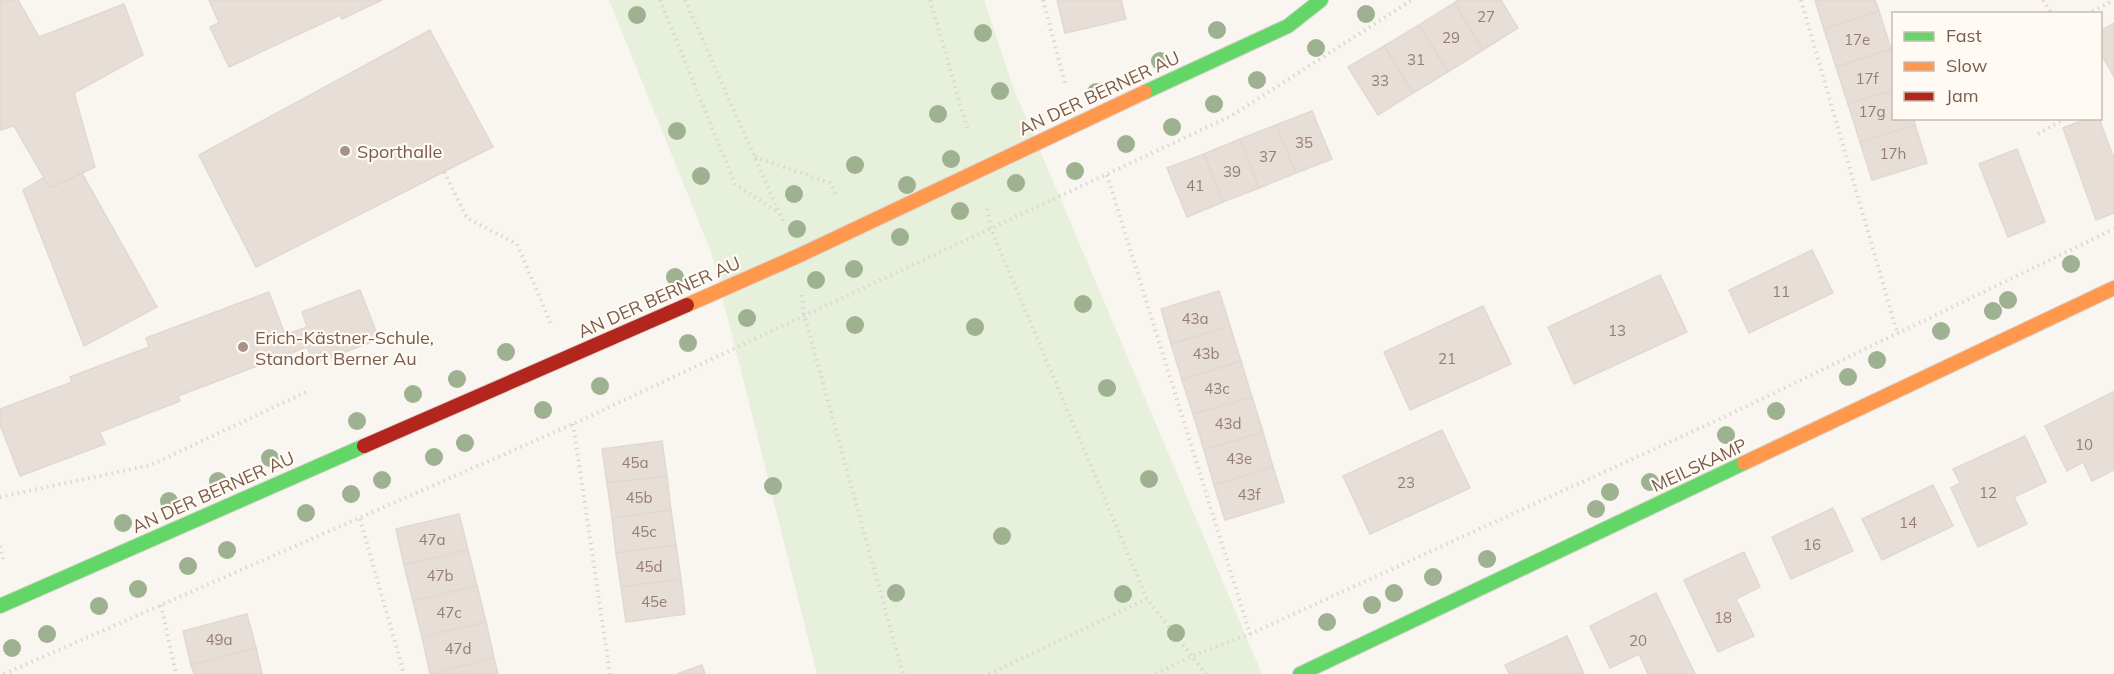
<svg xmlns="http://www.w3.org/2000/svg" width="2114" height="674" viewBox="0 0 2114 674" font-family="Mulish,sans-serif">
	<rect width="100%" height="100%" fill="#f9f5f0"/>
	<!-- green -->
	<polygon fill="#e7f0db" points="609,0 984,0 1013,87 1262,674 817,674 711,252"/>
	<!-- building -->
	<g fill="#e6ded7" stroke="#e2d8d2" stroke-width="1.5">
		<polygon points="0,0 18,0 39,37 124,4 143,55 74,93 95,167 50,188 14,126 0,130"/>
		<polygon points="209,0 382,0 342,19 340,15 229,67 210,27 219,23"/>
		<polygon points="1057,0 1121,0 1126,19 1065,33"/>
		<polygon points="1458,0 1501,0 1518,28 1483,50 1454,3"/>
		<polygon points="1815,0 1875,0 1879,11 1824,29"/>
		<polygon points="1454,3 1483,50 1448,72 1419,25"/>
		<polygon points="1879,11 1891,49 1836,67 1824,29"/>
		<polygon points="2114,23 2114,77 2100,52 2100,31"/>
		<polygon points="1419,25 1448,72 1413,93 1384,46"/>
		<polygon points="430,30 493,147 256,267 199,155"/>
		<polygon points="1384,46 1413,93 1378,115 1348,67"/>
		<polygon points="1891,49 1894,58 1894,90 1848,104 1836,67"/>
		<polygon points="1894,90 1894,118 1913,118 1915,125 1860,142 1848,104"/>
		<polygon points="1312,111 1332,159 1296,173 1276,125"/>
		<polygon points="2088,118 2099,118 2114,159 2114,213 2096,220 2063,128"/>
		<polygon points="1276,125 1296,173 1259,188 1240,139"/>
		<polygon points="1915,125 1927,163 1872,180 1860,142"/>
		<polygon points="1240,139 1259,188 1223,202 1204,154"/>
		<polygon points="2017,149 2045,222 2008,237 1979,164"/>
		<polygon points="1204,154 1223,202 1187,217 1167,168"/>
		<polygon points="82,173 157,307 84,346 23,190 43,178 50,188"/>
		<polygon points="1812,250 1833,293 1749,333 1729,290"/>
		<polygon points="1660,275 1687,332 1574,384 1548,327"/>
		<polygon points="360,290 379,339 314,364 307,347 178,396 180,401 100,432 105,444 20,476 0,425 0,409 72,382 70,377 149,347 146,338 269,292 285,335 307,327 302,312"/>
		<polygon points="1219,291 1230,326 1171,344 1161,309"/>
		<polygon points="1483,306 1511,364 1410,410 1384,352"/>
		<polygon points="1230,326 1241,361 1182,380 1171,344"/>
		<polygon points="1241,361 1252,397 1193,414 1182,380"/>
		<polygon points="2113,392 2114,470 2092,481 2083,462 2067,471 2045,426"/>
		<polygon points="1252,397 1263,432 1204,450 1193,414"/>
		<polygon points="1442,430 1470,488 1370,534 1343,476"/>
		<polygon points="1263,432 1273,467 1214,485 1204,450"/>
		<polygon points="2025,436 2046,482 2014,497 2027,524 1978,547 1951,488 1960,483 1953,469"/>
		<polygon points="662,441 667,476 607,483 602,449"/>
		<polygon points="1273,467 1284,502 1225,520 1214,485"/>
		<polygon points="667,476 671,510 612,518 607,483"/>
		<polygon points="1933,485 1953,526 1882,560 1862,519"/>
		<polygon points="1833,508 1853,551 1791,579 1772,537"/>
		<polygon points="671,510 676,545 616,553 612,518"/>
		<polygon points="459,514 468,550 404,565 396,529"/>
		<polygon points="676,545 681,579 621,587 616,553"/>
		<polygon points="468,550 477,586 413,601 404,565"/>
		<polygon points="1744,552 1760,587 1736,599 1754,636 1718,652 1684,580"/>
		<polygon points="681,579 685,614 626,622 621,587"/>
		<polygon points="477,586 486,622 422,637 413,601"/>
		<polygon points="1656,593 1695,674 1648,674 1639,654 1610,668 1590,626"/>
		<polygon points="247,614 256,648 191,665 183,631"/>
		<polygon points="486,622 494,658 430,674 422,637"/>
		<polygon points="1567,636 1584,674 1509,674 1505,665"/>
		<polygon points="256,648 262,674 194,674 191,665"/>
		<polygon points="494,658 498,674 430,674"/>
		<polygon points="702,665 705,674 677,674"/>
	</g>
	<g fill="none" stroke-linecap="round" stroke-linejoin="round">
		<!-- fast casing -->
		<g stroke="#d9d2cb" stroke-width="16">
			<g id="fast">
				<polyline points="1145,92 1288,26 1321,0"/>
				<polyline points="0,606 364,446"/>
				<polyline points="1300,674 1744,463"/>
			</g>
		</g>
		<!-- slow casing -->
		<g stroke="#d9d2cb" stroke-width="16">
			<g id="slow">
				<polyline points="687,305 798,256 1145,92"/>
				<polyline points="1744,463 2114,288"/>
			</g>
		</g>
		<!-- jam casing -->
		<g stroke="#d9d2cb" stroke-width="16">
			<polyline id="jam" points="364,446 687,305"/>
		</g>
		<!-- path -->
		<g stroke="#dcd5d0" stroke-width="4" stroke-dasharray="1.5 4.5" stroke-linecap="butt">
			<polyline points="660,0 735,184 779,213"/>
			<polyline points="685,0 783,221"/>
			<polyline points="930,0 968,131"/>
			<polyline points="1043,0 1066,87"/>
			<polyline points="1801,0 1897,332"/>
			<polyline points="2043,0 2052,14"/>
			<polyline points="2087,14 2114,0"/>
			<polyline points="2038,134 2066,118"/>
			<polyline points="755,157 830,183 837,196"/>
			<polyline points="444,172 467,218 517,244 551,324"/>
			<polyline points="1107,175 1250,634"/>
			<polyline points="987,209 991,229 1147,599 1206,674"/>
			<polyline points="802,295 804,314 903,674"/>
			<polyline points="573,424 610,674"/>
			<polyline points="0,497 151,465 306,392"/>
			<polyline points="360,519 404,674"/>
			<polyline points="0,546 4,563"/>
			<polyline points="161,605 176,674"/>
			<polyline points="4,674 573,424 1231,116 1412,0"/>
			<polyline points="989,674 1147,599"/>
			<polyline points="1156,674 1192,656 1250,634 1722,418 2114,229"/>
		</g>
		<!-- fast -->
		<use href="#fast" stroke="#63d668" stroke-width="14"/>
		<!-- slow -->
		<use href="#slow" stroke="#ff974d" stroke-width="14"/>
		<!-- jam -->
		<use href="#jam" stroke="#b3261e" stroke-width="14"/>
	</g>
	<!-- trees -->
	<g fill="#9eb190">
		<circle cx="1366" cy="14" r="9"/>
		<circle cx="637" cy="15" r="9"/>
		<circle cx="1217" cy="30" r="9"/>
		<circle cx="983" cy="33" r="9"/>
		<circle cx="1316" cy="48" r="9"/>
		<circle cx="1160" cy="61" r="9"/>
		<circle cx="1257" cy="80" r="9"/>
		<circle cx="1000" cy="91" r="9"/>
		<circle cx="1096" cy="92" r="9"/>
		<circle cx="1214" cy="104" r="9"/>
		<circle cx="938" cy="114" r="9"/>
		<circle cx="1172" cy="127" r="9"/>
		<circle cx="677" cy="131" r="9"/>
		<circle cx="1126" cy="144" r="9"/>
		<circle cx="951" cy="159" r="9"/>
		<circle cx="855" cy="165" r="9"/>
		<circle cx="1075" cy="171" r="9"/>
		<circle cx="701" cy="176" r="9"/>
		<circle cx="1016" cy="183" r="9"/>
		<circle cx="907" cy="185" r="9"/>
		<circle cx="794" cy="194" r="9"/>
		<circle cx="960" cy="211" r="9"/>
		<circle cx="797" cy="229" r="9"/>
		<circle cx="900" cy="237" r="9"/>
		<circle cx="2071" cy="264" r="9"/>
		<circle cx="854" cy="269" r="9"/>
		<circle cx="675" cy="277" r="9"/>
		<circle cx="816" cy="280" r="9"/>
		<circle cx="2008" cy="300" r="9"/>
		<circle cx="1083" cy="304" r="9"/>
		<circle cx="1993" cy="311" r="9"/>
		<circle cx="747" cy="318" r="9"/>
		<circle cx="855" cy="325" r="9"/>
		<circle cx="975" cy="327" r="9"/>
		<circle cx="1941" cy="331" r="9"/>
		<circle cx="688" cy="343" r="9"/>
		<circle cx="506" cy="352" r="9"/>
		<circle cx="1877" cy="360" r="9"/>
		<circle cx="1848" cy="377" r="9"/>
		<circle cx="457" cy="379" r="9"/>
		<circle cx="600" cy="386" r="9"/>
		<circle cx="1107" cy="388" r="9"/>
		<circle cx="413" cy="394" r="9"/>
		<circle cx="543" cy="410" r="9"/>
		<circle cx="1776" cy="411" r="9"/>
		<circle cx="357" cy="421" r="9"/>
		<circle cx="1726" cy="435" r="9"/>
		<circle cx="465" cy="443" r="9"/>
		<circle cx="434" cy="457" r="9"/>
		<circle cx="270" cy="458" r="9"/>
		<circle cx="1149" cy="479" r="9"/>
		<circle cx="382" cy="480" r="9"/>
		<circle cx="218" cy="481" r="9"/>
		<circle cx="1650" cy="482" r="9"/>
		<circle cx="773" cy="486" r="9"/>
		<circle cx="1610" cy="492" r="9"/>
		<circle cx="351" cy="494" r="9"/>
		<circle cx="169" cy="501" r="9"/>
		<circle cx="1596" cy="509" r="9"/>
		<circle cx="306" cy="513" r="9"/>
		<circle cx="123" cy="523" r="9"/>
		<circle cx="1002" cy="536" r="9"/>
		<circle cx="227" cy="550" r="9"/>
		<circle cx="1487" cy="559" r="9"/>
		<circle cx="188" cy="566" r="9"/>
		<circle cx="1433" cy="577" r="9"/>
		<circle cx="138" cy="589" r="9"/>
		<circle cx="896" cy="593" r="9"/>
		<circle cx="1394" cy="593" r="9"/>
		<circle cx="1123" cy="594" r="9"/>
		<circle cx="1372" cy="605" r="9"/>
		<circle cx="99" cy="606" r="9"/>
		<circle cx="1327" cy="622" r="9"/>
		<circle cx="1176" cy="633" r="9"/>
		<circle cx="47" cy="634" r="9"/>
		<circle cx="12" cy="648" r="9"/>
	</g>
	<!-- markers -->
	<g fill="#a69286" stroke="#fffaf3" stroke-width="2">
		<circle cx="345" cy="151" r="6"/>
		<circle cx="243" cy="347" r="6"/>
	</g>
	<g text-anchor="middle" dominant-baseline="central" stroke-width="4.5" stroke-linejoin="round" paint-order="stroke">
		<!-- number labels -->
		<g font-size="15" fill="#977e72">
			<text x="1486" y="16">27</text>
			<text x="1451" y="37">29</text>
			<text x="1857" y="39">17e</text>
			<text x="1416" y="59">31</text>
			<text x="1867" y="78">17f</text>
			<text x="1380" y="80">33</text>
			<text x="1872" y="111">17g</text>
			<text x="1304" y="142">35</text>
			<text x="1893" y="153">17h</text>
			<text x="1268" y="156">37</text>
			<text x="1232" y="171">39</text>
			<text x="1195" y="185">41</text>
			<text x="1781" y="291">11</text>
			<text x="1195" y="318">43a</text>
			<text x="1617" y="330">13</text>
			<text x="1206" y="353">43b</text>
			<text x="1447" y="358">21</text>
			<text x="1217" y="388">43c</text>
			<text x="1228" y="423">43d</text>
			<text x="2084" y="444">10</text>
			<text x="1239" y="458">43e</text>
			<text x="635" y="462">45a</text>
			<text x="1406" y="482">23</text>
			<text x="1988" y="492">12</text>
			<text x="1249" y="494">43f</text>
			<text x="639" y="497">45b</text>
			<text x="1908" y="522">14</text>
			<text x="644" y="531">45c</text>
			<text x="432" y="539">47a</text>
			<text x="1812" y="544">16</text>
			<text x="649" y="566">45d</text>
			<text x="440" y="575">47b</text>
			<text x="654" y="601">45e</text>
			<text x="449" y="612">47c</text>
			<text x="1723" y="617">18</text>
			<text x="219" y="639">49a</text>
			<text x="1638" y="640">20</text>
			<text x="458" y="648">47d</text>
		</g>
		<!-- street labels -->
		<g font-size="18" fill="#7a5c4d" stroke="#fffaf3">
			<text transform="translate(1099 93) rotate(-25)">AN DER BERNER AU</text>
			<text transform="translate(659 297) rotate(-24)">AN DER BERNER AU</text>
			<text transform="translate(1699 465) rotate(-25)">MEILSKAMP</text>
			<text transform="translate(213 492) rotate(-24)">AN DER BERNER AU</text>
		</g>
		<!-- poi labels -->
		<g font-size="18" fill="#7a5c4d" stroke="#fffaf3" text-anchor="start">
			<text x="357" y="151">Sporthalle</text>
			<text x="255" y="337">Erich-Kästner-Schule,<tspan x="255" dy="21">Standort Berner Au</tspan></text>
		</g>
	</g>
	<!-- legend -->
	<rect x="1892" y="12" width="210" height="108" fill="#fffaf3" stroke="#cabbb1" stroke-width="1.5"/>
	<rect x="1904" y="32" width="30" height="9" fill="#63d668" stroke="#cabbb1" stroke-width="1.5"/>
	<text x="1946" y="42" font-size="18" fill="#7a5c4d">Fast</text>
	<rect x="1904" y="62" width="30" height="9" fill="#ff974d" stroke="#cabbb1" stroke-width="1.5"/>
	<text x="1946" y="72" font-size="18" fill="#7a5c4d">Slow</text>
	<rect x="1904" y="92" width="30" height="9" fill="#b3261e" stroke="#cabbb1" stroke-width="1.5"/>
	<text x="1946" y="102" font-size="18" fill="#7a5c4d">Jam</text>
</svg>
